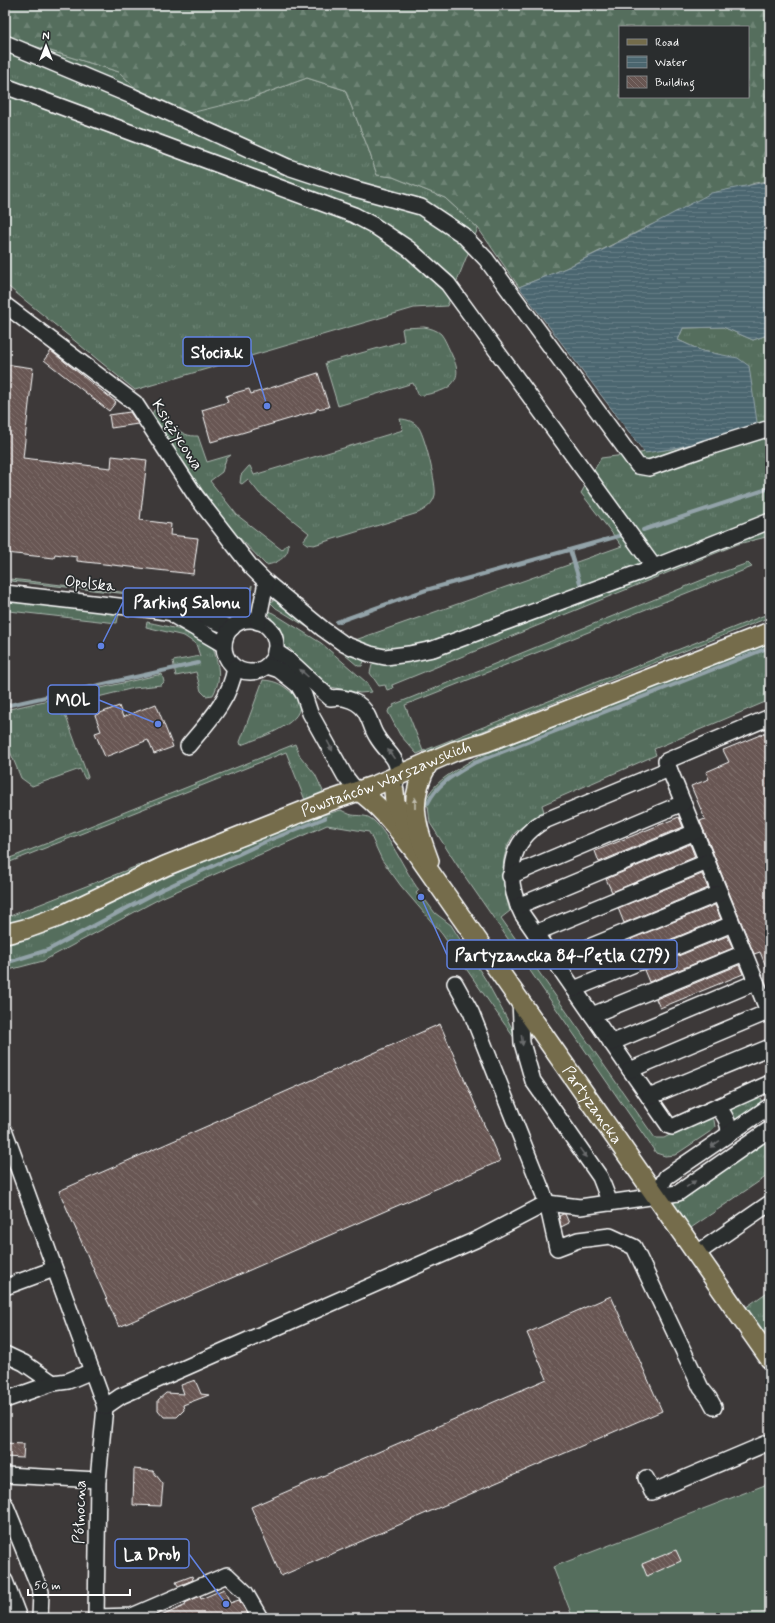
<svg xmlns="http://www.w3.org/2000/svg" width="775" height="1623" viewBox="0 0 775 1623" font-family="Mynerve,sans-serif">
	<defs>
		<pattern id="grass-tufts" width="24" height="20" patternUnits="userSpaceOnUse"><rect width="24" height="20" fill="#546e5d"/><path d="M3 7l-1-3M5 7V3M7 7l1-3M15 17l-1-3M17 17v-4M19 17l1-3" fill="none" stroke="#6e8475"/></pattern>
		<pattern id="forest-firs" width="22" height="20" patternUnits="userSpaceOnUse"><rect width="22" height="20" fill="#546e5d"/><path d="M5 1l3.5 6h-7zM16 11l3.5 6h-7z" fill="#6e8475"/></pattern>
		<pattern id="water-rules" width="6" height="5" patternUnits="userSpaceOnUse"><rect width="6" height="5" fill="#4b666f"/><path d="M0 2.5h6" fill="none" stroke="#667d85"/></pattern>
		<pattern id="building-back-hatch" width="6" height="6" patternUnits="userSpaceOnUse"><rect width="6" height="6" fill="#685652"/><path d="M-1 5l2 2M0 0l6 6M5-1l2 2" fill="none" stroke="#7f6f6c"/></pattern>
	</defs>
	<rect width="100%" height="100%" fill="#3d3939"/>
	<filter id="ink" filterUnits="userSpaceOnUse"><feTurbulence type="fractalNoise" baseFrequency=".025" numOctaves="2"/><feDisplacementMap in="SourceGraphic" scale="8" xChannelSelector="R" yChannelSelector="G"/><feConvolveMatrix kernelMatrix="1 2 1 2 8 2 1 2 1" color-interpolation-filters="sRGB"/></filter>
	<g filter="url(#ink)">
		<!-- grass -->
		<g fill="url(#grass-tufts)" stroke="#aab6ae">
			<polygon points="5,37 119,72 137,89 252,98 307,78 345,90 368,148 377,175 393,177 445,198 478,228 447,306 414,308 135,390 5,284"/>
			<path d="M424 327C430 328 437 330 441 334 445 339 447 345 450 351 455 362 462 374 451 385 444 392 428 394 419 396L413 383 338 406 325 363 404 341 402 329 403 328Z"/>
			<polygon points="723,327 753,340 770,334 770,519 409,654 344,644 622,546 581,493 601,458 671,449 720,436 718,354 702,351 678,340 683,328"/>
			<path d="M154 410H163C172 424 179 437 198 436L207 462 231 455 226 459 222 472 210 481 237 515 282 550 288 543C291 555 277 564 266 565L230 528 152 420 151 417Z"/>
			<path d="M400 419C407 419 415 422 419 428 425 437 437 486 435 495 433 504 426 509 418 513L314 545 307 544 303 541 309 533 259 493 248 479 242 484 240 483 241 475 249 466H250L254 475 403 430Z"/>
			<polygon points="770,524 770,536 738,544 392,685 393,688 387,690 385,685 379,686 370,673 373,661"/>
			<polygon points="748,563 752,567 405,705 423,751 770,613 770,617 425,754 424,751 417,754 400,735 388,712 389,709 394,707 393,705 717,574"/>
			<polygon points="11,579 129,593 128,594 11,581"/>
			<path d="M252 585C251 605 240 614 220 614L191 605 145 597 144 595 221 603V607L227 608 228 604C238 600 248 595 252 585Z"/>
			<polygon points="278,599 365,659 362,666 358,666 325,638 276,608 270,602"/>
			<polygon points="10,601 119,613 117,623 9,611"/>
			<polygon points="268,611 273,613 321,643 366,682 372,692 360,693 331,687 321,680 289,648 286,649 277,627 272,620"/>
			<path d="M147 622C165 626 205 633 214 650 215 654 216 659 217 662 220 675 219 684 213 695L206 696 201 691 196 672 176 676 173 661 200 656 196 644 184 636 146 627Z"/>
			<path d="M770 641V700L654 749 656 755 542 805 545 815C536 819 521 825 514 834 498 858 502 885 510 911L501 918 655 1138H664L696 1121 710 1117 714 1120 715 1127 711 1131 675 1155 665 1156 656 1153 459 868 430 823 428 806 424 805C431 781 456 771 475 758Z"/>
			<polygon points="162,674 164,682 161,685 134,688 62,706 88,777 85,779 80,769 32,786 21,778 5,739 5,710"/>
			<path d="M263 680C277 681 283 685 293 694 320 720 256 739 241 745L240 742Z"/>
			<path d="M295 744 300 756 315 774 323 791 322 794C261 818 199 841 139 867 95 887 52 914 5 925V918L305 800 286 752 5 864V860Z"/>
			<path d="M341 810C345 812 348 814 352 815 359 816 365 815 370 818 386 827 406 874 419 890L416 893 423 902 426 901 435 913 451 925 487 982 512 1028 517 1042 442 934 401 886 382 860 369 832 327 825 161 898 43 961 5 971V945C57 934 105 905 154 883 209 858 267 838 323 815Z"/>
			<polygon points="757,1096 761,1099 761,1102 737,1119 734,1119 730,1112 731,1108"/>
			<polygon points="770,1129 770,1174 682,1234 655,1197 678,1193"/>
			<polygon points="770,1290 770,1359 738,1313"/>
		</g>
		<!-- forest -->
		<path fill="url(#forest-firs)" stroke="#aab6ae" fill-rule="evenodd" d="M5 5H770V181L755 183 651 225 566 268 519 287 478 228 445 198 393 177 377 175 368 148 345 90 307 78 252 98 178 116 137 89 119 72 5 37ZM620 27H748V97H620Z"/>
		<!-- garden -->
		<polygon fill="#546e5d" stroke="#aab6ae" points="770,1483 770,1618 573,1618 553,1567"/>
		<!-- water -->
		<polygon fill="url(#water-rules)" stroke="#93a3a9" points="770,181 770,334 753,340 723,327 683,328 678,340 702,351 738,358 749,366 757,422 755,428 671,449 645,453 519,287 566,268 629,237 711,193"/>
		<g fill="none" stroke-linecap="round" stroke-linejoin="round">
			<!-- stream -->
			<g stroke="#93a3a9" stroke-width="4">
				<polyline points="643,530 770,488"/>
				<polyline points="570,550 580,583"/>
				<polyline points="337,622 426,590 626,534"/>
				<polyline points="5,706 198,663"/>
				<path d="M428 803C437 783 456 774 474 763L770 647"/>
				<polyline points="5,963 48,950 161,890 267,841 325,818"/>
			</g>
		</g>
		<!-- building -->
		<g fill="url(#building-back-hatch)" stroke="#fff">
			<polygon points="51,351 116,402 109,411 44,360"/>
			<polygon points="5,364 33,368 23,458 111,468 112,456 147,460 140,520 171,524 170,535 198,538 193,574 77,561 77,557 55,554 54,558 5,553"/>
			<polygon points="318,373 329,407 316,409 316,411 211,442 202,410 228,402 226,396 238,392 249,389 251,394"/>
			<polygon points="130,412 138,424 111,428 109,415"/>
			<polygon points="156,704 173,747 154,754 148,740 105,757 95,733 101,731 95,715 119,706 123,717"/>
			<polygon points="770,731 770,976 760,952 754,954 700,821 705,819 691,786 709,779 706,772 729,762 723,750"/>
			<polygon points="679,817 683,827 599,862 595,851"/>
			<polygon points="690,844 695,857 612,892 606,879"/>
			<polygon points="702,874 708,888 624,923 618,908"/>
			<polygon points="715,905 721,919 637,953 631,939"/>
			<polygon points="727,936 733,948 649,982 644,970"/>
			<polygon points="739,965 743,974 660,1008 656,999"/>
			<polygon points="440,1024 500,1161 119,1327 59,1191"/>
			<polygon points="563,1214 565,1214 569,1223 561,1227 559,1216"/>
			<polygon points="611,1296 662,1411 281,1576 251,1507 547,1379 527,1333"/>
			<polygon points="195,1380 201,1394 209,1395 183,1405 184,1410 177,1417 164,1417 158,1410 158,1400 166,1393 184,1394 181,1385"/>
			<polygon points="5,1443 24,1444 23,1458 5,1457"/>
			<polygon points="134,1469 153,1471 163,1484 161,1506 133,1505"/>
			<polygon points="676,1550 681,1561 647,1576 642,1564"/>
			<polygon points="192,1576 193,1580 178,1586 176,1582"/>
			<polygon points="224,1589 230,1603 239,1600 250,1618 157,1618 186,1605 185,1603 200,1596 201,1599"/>
		</g>
		<g fill="none" stroke-linecap="round" stroke-linejoin="round">
			<!-- minor casing -->
			<g stroke="#fff" stroke-width="18">
				<g id="minor">
					<polyline points="5,43 134,97 288,167 352,188 421,207 463,235 486,259 638,466 649,468 706,448 770,428"/>
					<polyline points="5,86 354,215 373,225 409,249 448,284 654,567"/>
					<polyline points="5,305 135,403 195,495 251,567 266,582 323,629 344,644 370,654 385,657 409,654 433,649 654,567 770,521"/>
					<polyline points="5,593 153,610 206,618 232,628"/>
					<polyline points="176,617 224,645"/>
					<circle cx="250" cy="646" r="26"/>
					<polyline points="258,622 266,582"/>
					<path d="M275 651 290 661 330 698C344 696 361 701 367 715 371 722 372 730 377 737 389 757 403 757 395 786"/>
					<polyline points="267,666 279,670 298,685 304,695 310,713 345,776 352,785 359,791"/>
					<polyline points="770,717 666,761 770,1016"/>
					<path d="M188 746C208 722 230 700 235 668"/>
					<path d="M669 769 544 821C508 842 504 878 522 914L669 1126 672 1127 770 1083"/>
					<polyline points="510,876 683,803"/>
					<polyline points="518,906 695,832"/>
					<polyline points="535,933 707,862"/>
					<polyline points="555,961 720,893"/>
					<polyline points="455,983 471,1012 547,1203 557,1248 578,1240 610,1236 634,1247 701,1388 709,1398 714,1407"/>
					<polyline points="574,989 732,924"/>
					<polyline points="520,1001 522,1043 533,1081 600,1177 610,1203"/>
					<polyline points="592,1015 744,953"/>
					<polyline points="611,1043 756,982"/>
					<polyline points="630,1070 768,1012"/>
					<polyline points="649,1097 770,1047"/>
					<path d="M717 1107C725 1114 729 1123 729 1134"/>
					<polyline points="5,1132 105,1407 98,1480 96,1618"/>
					<polyline points="655,1197 666,1177 770,1106"/>
					<polyline points="696,1254 770,1203"/>
					<polyline points="5,1287 54,1269"/>
					<polyline points="5,1354 24,1363 53,1383 68,1381 92,1371"/>
					<polyline points="5,1400 53,1383"/>
					<polyline points="105,1407 121,1396 480,1238 547,1203 580,1207 678,1193 770,1129"/>
					<polyline points="5,1475 98,1480"/>
					<polyline points="646,1478 652,1492 770,1442"/>
					<polyline points="5,1504 41,1592 40,1618"/>
					<polyline points="5,1581 19,1618"/>
					<polyline points="96,1617 132,1616 227,1575 245,1592 260,1618"/>
				</g>
			</g>
			<!-- major casing -->
			<g stroke="#fff" stroke-width="22">
				<g id="major">
					<path id="s1" d="M359 791C382 807 398 830 415 851L770 1359"/>
					<polyline points="394,791 395,802 408,831"/>
					<path d="M429 861C415 823 407 799 429 762"/>
					<path id="s2" d="M5 934 25 929 58 917 165 866 329 801 376 785 455 751 486 742 770 632"/>
				</g>
			</g>
			<!-- minor -->
			<use href="#minor" stroke="#2a2d2e" stroke-width="15"/>
			<!-- major -->
			<use href="#major" stroke="#746c4b" stroke-width="19"/>
		</g>
		<!-- one-way arrows -->
		<defs><path id="oneway-solid" d="M-6-.8H1V-3.2L6.5 0L1 3.2V.8H-6Z"/></defs>
		<g fill="#6a6c6d">
			<use href="#oneway-solid" transform="translate(304 673) rotate(-138)"/>
			<use href="#oneway-solid" transform="translate(330 746) rotate(62)"/>
			<use href="#oneway-solid" transform="translate(391 754) rotate(-126)"/>
			<use href="#oneway-solid" transform="translate(522 1040) rotate(83)"/>
			<use href="#oneway-solid" transform="translate(715 1144) rotate(145)"/>
			<use href="#oneway-solid" transform="translate(583 1153) rotate(55)"/>
			<use href="#oneway-solid" transform="translate(691 1184) rotate(-35)"/>
		</g>
		<use fill="#c0bdae" href="#oneway-solid" transform="translate(415 803) rotate(-90)"/>
	</g>
	<g text-anchor="middle" dominant-baseline="central" stroke-width="3.5" stroke-linejoin="round" paint-order="stroke">
		<!-- street labels -->
		<g font-size="16" fill="#fff" stroke="#2a2d2e">
			<text transform="translate(177 435) rotate(57)">Księżycowa</text>
			<text transform="translate(90 584) rotate(6)">Opolska</text>
			<text stroke="none"><textPath href="#s2" startOffset="412">Powstańców Warszawskich</textPath></text>
			<text stroke="none"><textPath href="#s1" startOffset="392">Partyzancka</textPath></text>
			<text transform="translate(80 1512) rotate(-88)">Północna</text>
		</g>
	</g>
	<!-- callouts -->
	<path fill="none" stroke="#6183e4" stroke-width="1.5" d="M267 406L251 352M101 646L123 602M158 724L99 700M421 897L447 955M226 1604L189 1554"/>
	<g fill="#6183e4" stroke="#2a2d2e" stroke-width="1.5">
		<circle cx="267" cy="406" r="4"/>
		<circle cx="101" cy="646" r="4"/>
		<circle cx="158" cy="724" r="4"/>
		<circle cx="421" cy="897" r="4"/>
		<circle cx="226" cy="1604" r="4"/>
	</g>
	<g fill="#2a2d2e" stroke="#6183e4" stroke-width="1.5">
		<rect x="183" y="337" width="68" height="29" rx="4"/>
		<rect x="123" y="588" width="127" height="29" rx="4"/>
		<rect x="48" y="685" width="51" height="29" rx="4"/>
		<rect x="447" y="940" width="230" height="29" rx="4"/>
		<rect x="115" y="1539" width="74" height="29" rx="4"/>
	</g>
	<g font-size="17" text-anchor="middle" font-weight="bold" fill="#fff">
		<text x="217" y="358">Słociak</text>
		<text x="187" y="608">Parking Salonu</text>
		<text x="73" y="706">MOL</text>
		<text x="562" y="961">Partyzancka 84-Pętla (279)</text>
		<text x="152" y="1560">La Drob</text>
	</g>
	<!-- margin -->
	<rect width="775" height="1623" fill="none" stroke="#2a2d2e" stroke-width="20"/>
	<rect x="10" y="10" width="755" height="1603" fill="none" stroke="#fff" stroke-width="1.5" filter="url(#ink)"/>
	<!-- legend -->
	<rect x="619" y="26" width="130" height="72" fill="#2a2d2e" stroke="#7f8182"/>
	<rect x="627" y="39" width="20" height="6" fill="#746c4b" stroke="#7f8182"/>
	<text x="655" y="46" font-size="12" fill="#ffffff">Road</text>
	<rect x="627" y="56" width="20" height="12" fill="url(#water-rules)" stroke="#7f8182"/>
	<text x="655" y="66" font-size="12" fill="#ffffff">Water</text>
	<rect x="627" y="76" width="20" height="12" fill="url(#building-back-hatch)" stroke="#7f8182"/>
	<text x="655" y="86" font-size="12" fill="#ffffff">Building</text>
	<!-- north arrow -->
	<g transform="translate(46 46)" stroke="#2a2d2e" stroke-width="3" paint-order="stroke">
	<path d="M0-3L7 15L0 10L-7 15Z" fill="#ffffff"/>
	<text y="-6" font-size="11" font-weight="bold" text-anchor="middle" fill="#ffffff">N</text>
	</g>
	<!-- scale -->
	<path d="M28 1589v6h102v-6" fill="none" stroke="#ffffff" stroke-width="2"/>
	<text x="34" y="1589" font-size="12" fill="#ffffff" stroke="#2a2d2e" stroke-width="3" paint-order="stroke">50 m</text>
</svg>
